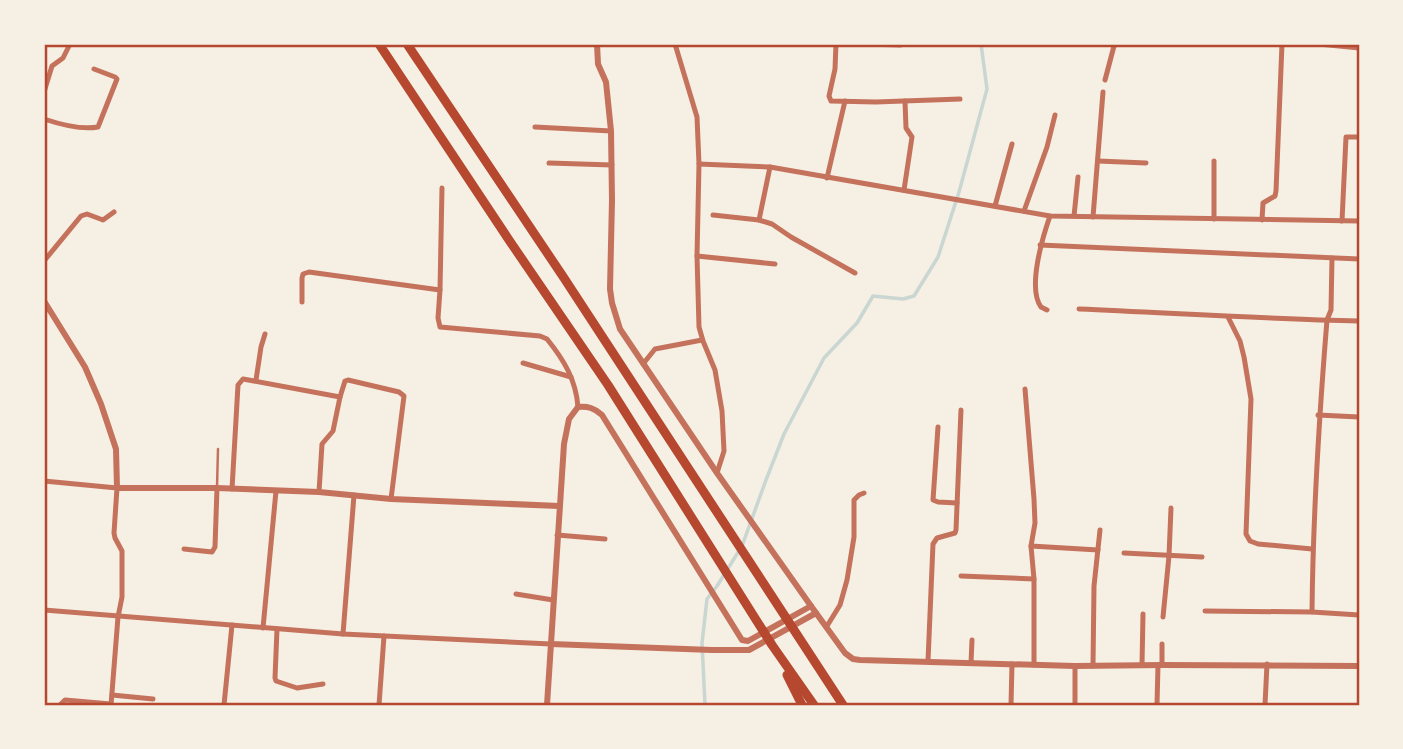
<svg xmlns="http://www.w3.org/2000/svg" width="1403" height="749" viewBox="0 0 1403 749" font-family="Georgia,serif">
	<rect width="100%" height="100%" fill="#f6efe4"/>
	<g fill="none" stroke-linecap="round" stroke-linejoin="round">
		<!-- stream -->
		<polyline stroke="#c9d6d2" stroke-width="3.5" points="705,705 702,643 707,599 717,586 742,546 766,480 784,434 824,358 857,323 873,296 903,299 914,296 938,257 959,192 987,89 981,44"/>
		<!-- service -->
		<polyline stroke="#c5725c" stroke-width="2.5" points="217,487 218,449"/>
		<!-- minor -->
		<g stroke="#c5725c" stroke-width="5">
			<polyline points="675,44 697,117 699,164 697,256 699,327 703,341 715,370 722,411 724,451 717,473"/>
			<polyline points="836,44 835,69 829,96 831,101 876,102 960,99"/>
			<polyline points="866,44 901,45"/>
			<polyline points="1319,44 1359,48"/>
			<polyline points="1105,80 1114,46 1117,44"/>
			<polyline points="44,92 52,66 63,58 70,44"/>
			<path d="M44 119C59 124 82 130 98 127L117 79 115 77 94 69"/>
			<polyline points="535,127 611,131"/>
			<polyline points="1098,161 1146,163"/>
			<polyline points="549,163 612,165"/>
			<polyline points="699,164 770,167 1050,216 1359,221"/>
			<polyline points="770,167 759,220 772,224 791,237 855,273"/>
			<polyline points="827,178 845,101"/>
			<polyline points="904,190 912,137 906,128 905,101"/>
			<polyline points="995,206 1012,144"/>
			<polyline points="1024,211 1047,147 1055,115"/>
			<polyline points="713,215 759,220"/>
			<polyline points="1074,216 1078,177"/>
			<polyline points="1093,217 1103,92"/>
			<polyline points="1214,219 1214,161"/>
			<polyline points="1262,220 1263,203 1275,196 1276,191 1282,44"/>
			<polyline points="1342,221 1346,137 1359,137"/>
			<polyline points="1040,245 1359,259"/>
			<polyline points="697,256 775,264"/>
			<polyline points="44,261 81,216 87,214 103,220 114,212"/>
			<polyline points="440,290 442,188"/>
			<path d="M302 302V278L303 274 309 272 440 290 438 318 440 327 540 336 547 339C564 360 576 380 578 407"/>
			<path d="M1079 309C1173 313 1266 319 1359 321"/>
			<path d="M1047 310 1041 307C1027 288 1043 236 1050 216"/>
			<polyline points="1228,317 1240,341 1244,357 1251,399 1246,534 1250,541 1258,544 1312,549"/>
			<polyline points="523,363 571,377"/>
			<polyline points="643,364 655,349 702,340"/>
			<polyline points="256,380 261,347 265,334"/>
			<polyline points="1025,389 1034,499 1035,523 1031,546 1034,579 1034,665"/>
			<polyline points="340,397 345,381 348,380 399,392 404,396 391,499"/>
			<polyline points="1318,415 1359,417"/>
			<polyline points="938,427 933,500 938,502 957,503"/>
			<polyline points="44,481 117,488 114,533 115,538 122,551 122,597 118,617 111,705"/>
			<polyline points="232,489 238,385 243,379 340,397 333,431 322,444 319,492"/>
			<polyline points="557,535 605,539"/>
			<polyline points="1031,546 1098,550"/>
			<polyline points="184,549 212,552 215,547 217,488"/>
			<polyline points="1124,553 1202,557"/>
			<polyline points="961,576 1034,579"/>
			<polyline points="516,594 553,600"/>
			<polyline points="44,610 343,634 551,644"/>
			<polyline points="1205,611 1312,612 1359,615"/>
			<path d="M1312 612C1313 515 1319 418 1327 320L1331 310 1332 258"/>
			<polyline points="1163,617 1169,556 1171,508"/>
			<polyline points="827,626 840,605 847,580 854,537 854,500 859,495 864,493"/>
			<polyline points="263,628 276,491"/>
			<polyline points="277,629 275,678 276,681 297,688 323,684"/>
			<polyline points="343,634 354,495"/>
			<polyline points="928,661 933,544 937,538 955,533 956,530 961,410"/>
			<polyline points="971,663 972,640"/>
			<polyline points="1142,665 1143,614"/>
			<polyline points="1162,665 1162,644"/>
			<polyline points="1075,666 1075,705"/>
			<polyline points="1093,666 1094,586 1100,530"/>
			<polyline points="112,695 153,699"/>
			<polyline points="60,705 65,700 111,704"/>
			<polyline points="224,705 232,625"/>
			<polyline points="379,705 384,636"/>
			<polyline points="1011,705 1012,664"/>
			<polyline points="1157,705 1158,665"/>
			<polyline points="1265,705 1267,664"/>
		</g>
		<!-- tertiary -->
		<g stroke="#c5725c" stroke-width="6">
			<polyline points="597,44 598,64 606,82 611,131 612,200 610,289 612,303 620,329 717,473 811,606 845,653 853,659 860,660 1075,666 1162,665 1359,666"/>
			<polyline points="44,301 85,367 101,404 116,449 117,488 217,488 319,492 391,499 559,506"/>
			<polyline points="551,644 712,650 749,650 816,613"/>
			<path d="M547 705 564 444 569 419 578 407C588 406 594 408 602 415L742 640 748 641 811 606"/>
		</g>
		<!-- motorway -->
		<g stroke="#b5482f" stroke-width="9">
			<polyline points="379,44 509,240 608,385 772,645 814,705"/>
			<polyline points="407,44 564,278 843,705"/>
			<polyline points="787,675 802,705"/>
		</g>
	</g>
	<!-- border -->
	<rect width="1403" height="749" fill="none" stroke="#f6efe4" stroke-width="91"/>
	<rect x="46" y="46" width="1312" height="658" fill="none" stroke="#b5482f" stroke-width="2.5"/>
</svg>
